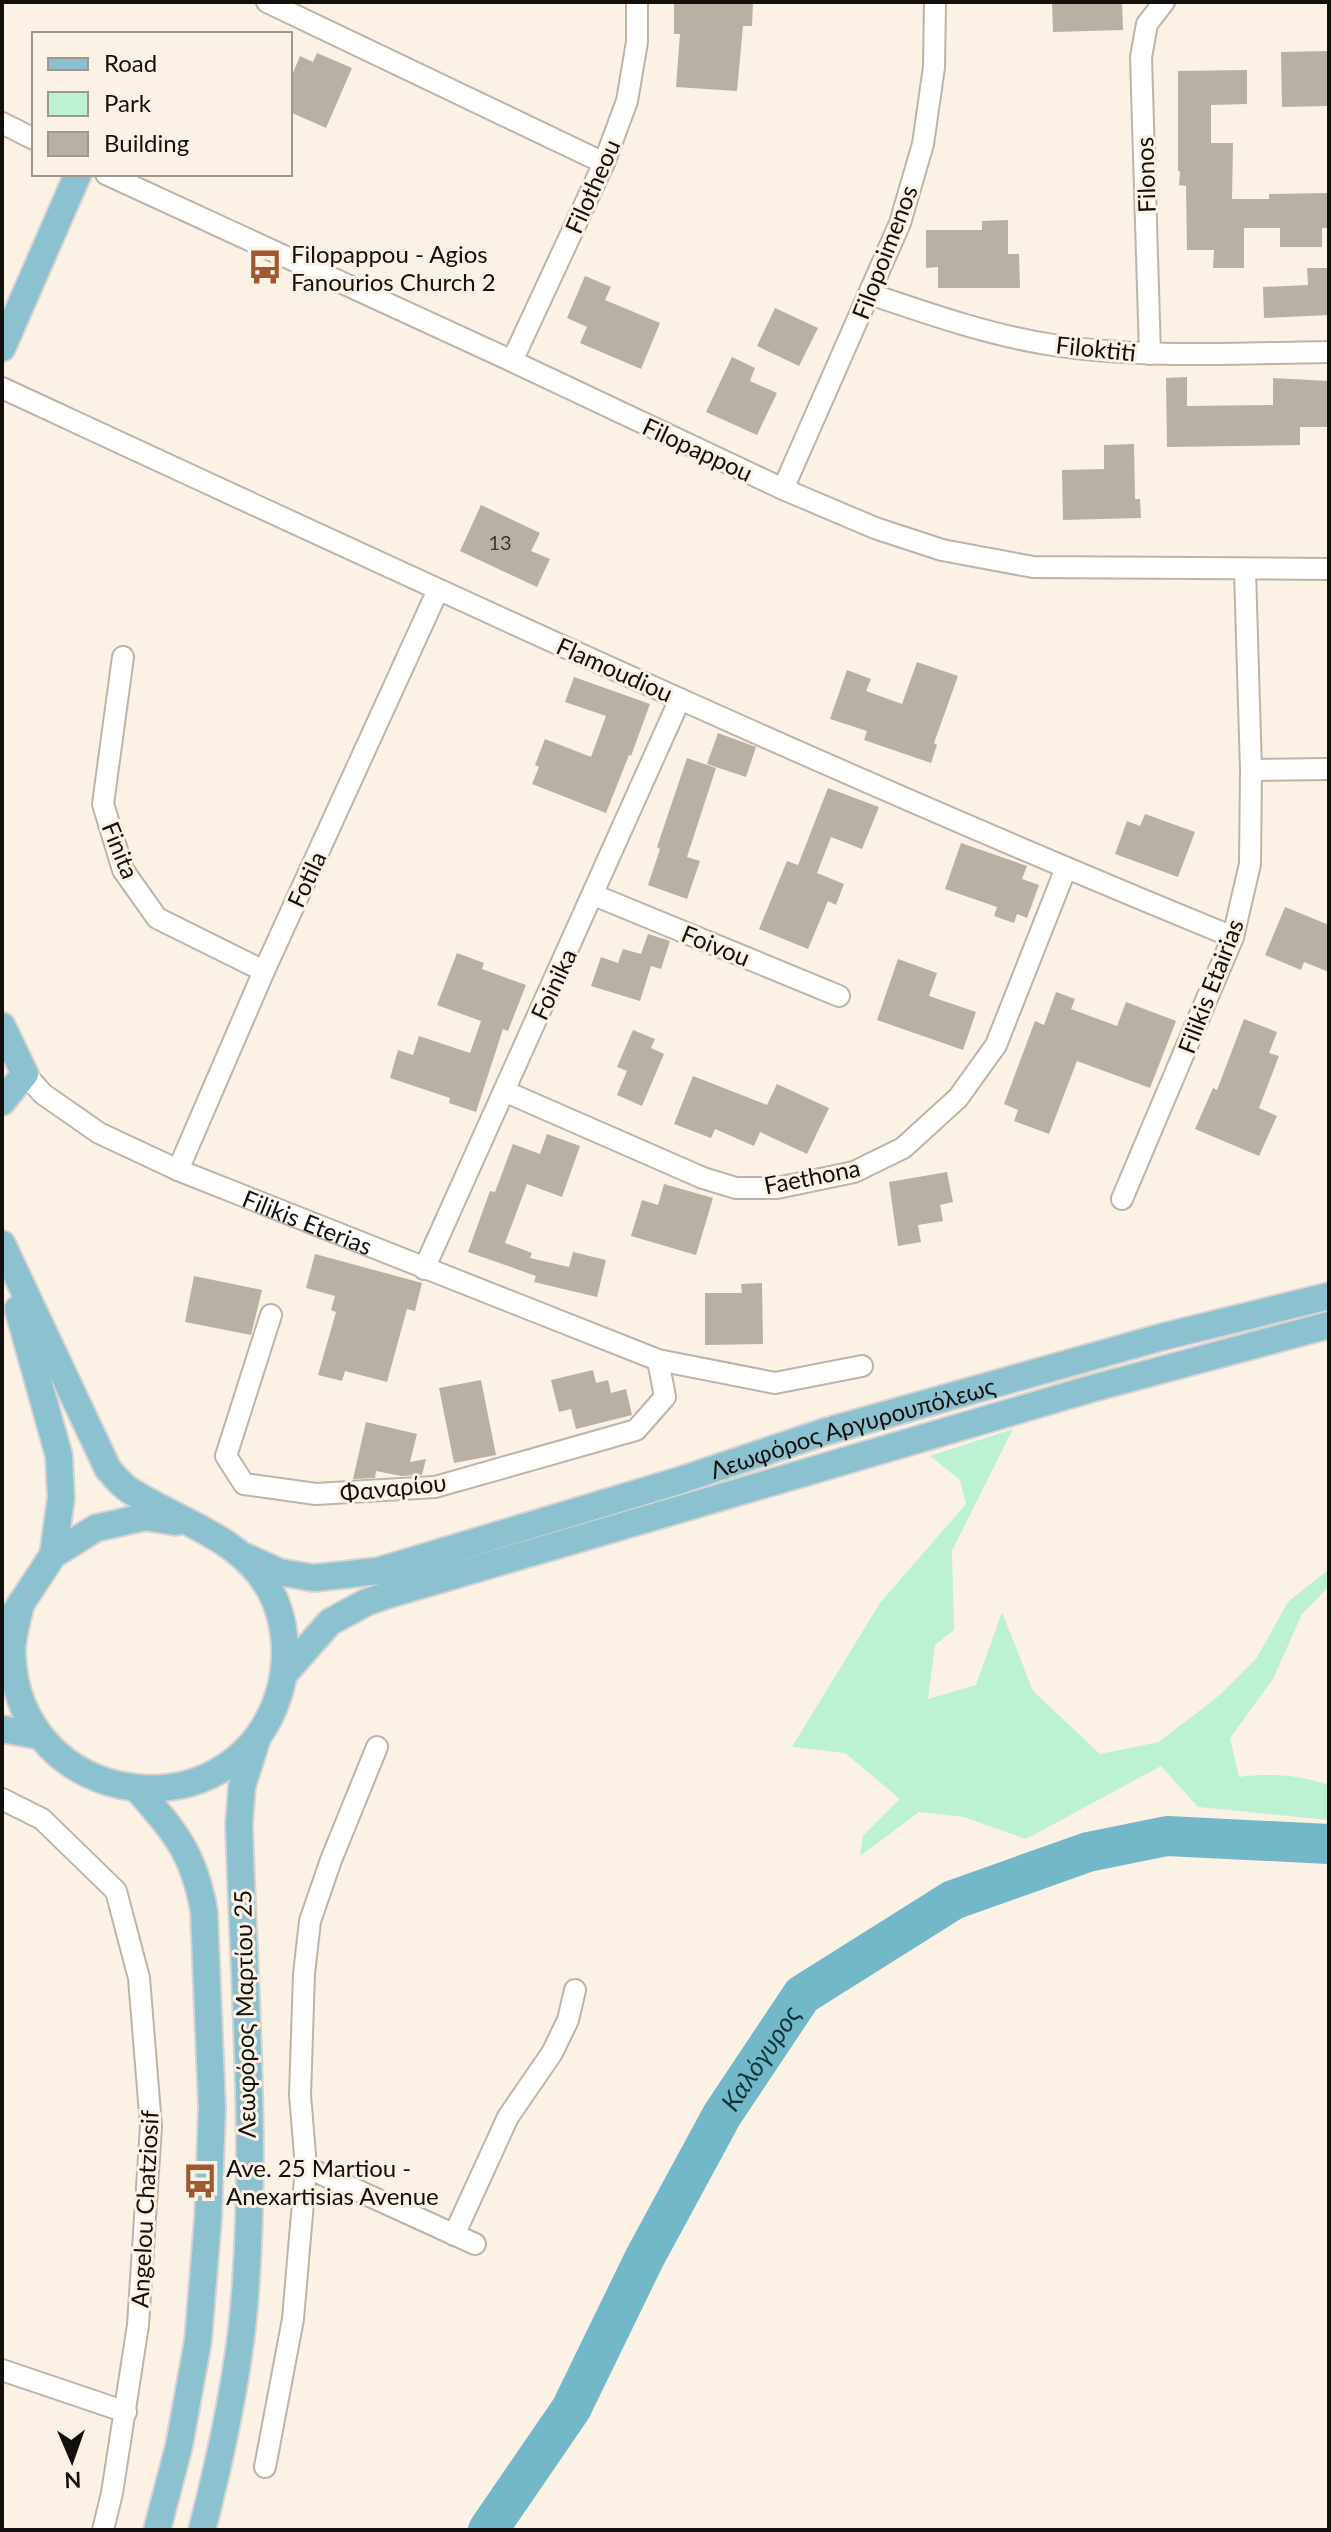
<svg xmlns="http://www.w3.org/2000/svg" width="1331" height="2532" viewBox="0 0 1331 2532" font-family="Lato,sans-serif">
	<rect width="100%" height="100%" fill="#fbf1e4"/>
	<!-- green -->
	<path fill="#bcf1d4" d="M1013 1429 952 1551 954 1630 935 1645 928 1699 976 1685 1002 1612 1033 1691 1100 1754 1159 1742 1221 1694 1256 1659 1288 1602 1329 1569V1586L1302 1614 1273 1679 1230 1738 1239 1777C1271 1773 1299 1775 1329 1785V1820L1198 1807 1161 1766 1026 1839 964 1817 919 1812 860 1856 863 1836 900 1799 845 1753 792 1747 880 1603 966 1504 960 1480 930 1456Z"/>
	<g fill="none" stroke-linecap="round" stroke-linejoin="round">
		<!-- river -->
		<path stroke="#72b8c8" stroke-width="40" id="s1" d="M488 2530 571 2409 645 2257 722 2115 802 1995 953 1900 1088 1852 1167 1836 1329 1844"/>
	</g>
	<!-- building -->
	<g fill="#b9b0a4">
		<polygon points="674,2 753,2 752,26 743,26 737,91 676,87 680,34 674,34"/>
		<polygon points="1052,2 1122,2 1123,30 1053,32"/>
		<polygon points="1329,51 1329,106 1282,107 1281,52"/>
		<polygon points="317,53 352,68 326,128 290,112 290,80 300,56 313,62"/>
		<polygon points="1247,70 1247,104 1211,105 1211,143 1233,143 1232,199 1269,199 1269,194 1329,193 1329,228 1322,228 1322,247 1280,247 1280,228 1244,228 1244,268 1213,268 1214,250 1187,250 1186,186 1179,185 1180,171 1178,171 1178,71"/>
		<polygon points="1008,220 1008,254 1019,254 1020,288 938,288 938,267 926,268 926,230 982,230 982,221"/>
		<polygon points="1307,268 1329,268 1329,315 1264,318 1263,287 1308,285"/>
		<polygon points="585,276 611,287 605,300 660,323 641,369 580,343 587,327 567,318"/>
		<polygon points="775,308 818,328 799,366 757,346"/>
		<polygon points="732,357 755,368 750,381 777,393 757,435 706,412"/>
		<polygon points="1187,377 1187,406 1273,405 1273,378 1329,381 1329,427 1300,427 1300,445 1167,447 1166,378"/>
		<polygon points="1134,444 1135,499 1140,499 1141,518 1063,520 1062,470 1104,469 1104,445"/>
		<polygon points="481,505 540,533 531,551 550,559 537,587 460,551"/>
		<polygon points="917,662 958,676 934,743 937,745 931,763 864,740 867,731 830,719 847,670 871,679 866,691 902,704"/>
		<polygon points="574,677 650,704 631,756 629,755 606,813 532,784 539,767 535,765 545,739 591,757 606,716 565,702"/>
		<polygon points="718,733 756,747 746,777 707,764"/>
		<polygon points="687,758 716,768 687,857 700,861 687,899 648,885 660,849 657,847"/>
		<polygon points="828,788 879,807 862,849 831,837 817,873 844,884 836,905 828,901 808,949 759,929 787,861 798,865"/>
		<polygon points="1145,814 1195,832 1178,877 1115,854 1127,821 1140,826"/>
		<polygon points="961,843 1027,866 1022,879 1039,885 1027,918 1017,914 1014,923 994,916 997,907 945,889"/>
		<polygon points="1285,907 1329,925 1329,972 1304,962 1301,970 1265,955"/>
		<polygon points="648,934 670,941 661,969 651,966 640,1001 591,986 601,957 618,963 623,949 641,954"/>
		<polygon points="457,953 484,963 482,969 526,985 508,1031 503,1029 476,1112 449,1103 450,1098 390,1078 398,1050 413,1055 419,1036 470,1053 481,1021 437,1005"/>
		<polygon points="898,959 937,973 929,996 976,1012 963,1050 877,1020"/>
		<polygon points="1056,992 1075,999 1071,1009 1117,1026 1126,1002 1176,1021 1150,1088 1077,1061 1049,1134 1014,1121 1018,1110 1004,1104 1035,1021 1044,1025"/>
		<polygon points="1244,1019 1277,1032 1269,1053 1279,1056 1259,1108 1277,1116 1259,1156 1195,1129 1213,1088 1217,1090"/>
		<polygon points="633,1030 655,1039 651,1048 664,1054 642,1106 617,1095 627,1071 617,1067"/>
		<polygon points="693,1076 767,1105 777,1084 829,1108 807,1154 760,1132 754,1146 715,1129 711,1138 674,1124"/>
		<polygon points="547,1134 580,1146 562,1197 527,1184 505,1243 532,1253 530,1258 569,1267 573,1252 606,1260 597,1297 534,1282 536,1276 468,1252 490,1191 495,1192 513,1144 540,1154"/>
		<polygon points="947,1172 953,1202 940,1205 943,1221 918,1225 921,1242 898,1246 889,1182"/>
		<polygon points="664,1184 713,1198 696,1255 631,1236 642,1200 658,1205"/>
		<polygon points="315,1254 422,1283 415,1311 407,1309 387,1382 345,1371 342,1381 318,1375 336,1312 331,1310 335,1296 306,1288"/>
		<polygon points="194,1276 262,1290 251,1335 185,1322"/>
		<polygon points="762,1283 763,1344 705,1345 705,1293 742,1293 741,1284"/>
		<polygon points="593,1370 596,1383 608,1380 611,1393 626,1389 632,1415 576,1429 571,1409 559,1412 551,1380"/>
		<polygon points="481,1380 496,1455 454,1463 439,1388"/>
		<polygon points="366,1422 417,1434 410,1462 426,1459 422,1475 401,1476 376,1471 375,1478 353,1479"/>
	</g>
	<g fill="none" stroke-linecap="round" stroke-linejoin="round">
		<!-- minor casing -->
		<g stroke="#bdb4a8" stroke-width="24">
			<g id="minor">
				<polyline points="267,2 604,163"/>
				<polyline points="2,123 34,139"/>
				<polyline points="106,174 512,361 783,489 875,528 942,550 1033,567 1329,569"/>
				<path d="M870 294C929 314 992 336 1053 345 1144 359 1237 353 1329 352"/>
				<polyline points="1150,354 1141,57 1147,24 1164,2"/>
				<polyline points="512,361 604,163 627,101 637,42 637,2"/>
				<path d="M2 388C410 577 817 767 1233 937"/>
				<polyline points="783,489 900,223 923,144 934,67 935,2"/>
				<polyline points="123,657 103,804 123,870 157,918 264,971"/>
				<polyline points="1251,770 1329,769"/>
				<polyline points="594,895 839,996"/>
				<path id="s2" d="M25 1074 43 1094 99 1133 178 1170 658 1360 775 1383 862 1366"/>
				<polyline points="504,1091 703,1178 736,1188 777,1188 854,1172 903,1148 958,1098 996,1045 1066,868"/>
				<polyline points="178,1170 264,971 438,590"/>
				<polyline points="1122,1199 1233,937 1250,864 1251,770 1245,571"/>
				<polyline points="424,1269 680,699"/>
				<polyline points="271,1315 226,1456 244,1484 316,1494 435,1487 636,1430 665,1397 658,1360"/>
				<polyline points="2,1799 42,1819 116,1891 139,1978 151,2126 138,2325 112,2493 103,2530"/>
				<polyline points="306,2167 475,2244"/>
				<polyline points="454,2235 508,2117 552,2053 568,2020 575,1990"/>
				<polyline points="2,2370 126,2412"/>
				<polyline points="265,2467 293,2319 306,2167 300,2095 304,1974 310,1921 331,1860 377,1747"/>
			</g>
		</g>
		<!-- major casing -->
		<g stroke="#d5d4d3" stroke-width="30">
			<g id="major">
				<polyline points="2,348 78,174"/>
				<polyline points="2,1026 25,1074 2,1102"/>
				<path d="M2 1244 108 1469C114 1476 121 1485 129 1490 178 1522 240 1536 270 1590 286 1619 289 1658 280 1690 238 1839 16 1813 12 1651 12 1636 18 1618 21 1603"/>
				<polyline points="18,1309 59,1456 61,1498 53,1555"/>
				<path id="s3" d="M246 1557 279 1572 314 1578 378 1571 681 1480 824 1432 1162 1337 1329 1296"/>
				<polyline points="11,1619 53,1555 96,1528 145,1517 176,1522"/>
				<polyline points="285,1673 330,1622 367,1602 387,1595 1090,1389 1329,1325"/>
				<polyline points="2,1729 40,1736"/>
				<path d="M137 1789C175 1831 194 1854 204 1911L212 2109 208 2219 198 2341 179 2446 157 2530"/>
				<path d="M202 2530C219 2464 234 2396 242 2328 259 2165 244 1988 239 1824L242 1786 257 1739"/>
			</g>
		</g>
		<!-- minor -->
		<use href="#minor" stroke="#fff" stroke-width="20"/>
		<!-- major -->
		<use href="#major" stroke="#8cc1d0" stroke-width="26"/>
	</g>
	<!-- icons -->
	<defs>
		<g id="bus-bare" transform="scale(2.76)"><path d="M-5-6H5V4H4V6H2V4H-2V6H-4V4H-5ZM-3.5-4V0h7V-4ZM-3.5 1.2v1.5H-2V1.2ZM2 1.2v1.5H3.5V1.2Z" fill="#9f582f" stroke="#fbf1e4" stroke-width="2.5" paint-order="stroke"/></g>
	</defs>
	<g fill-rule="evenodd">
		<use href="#bus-bare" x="265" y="267"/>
		<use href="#bus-bare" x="200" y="2181"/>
	</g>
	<g text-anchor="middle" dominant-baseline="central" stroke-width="6" stroke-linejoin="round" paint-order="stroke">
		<!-- number labels -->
		<g font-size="20" fill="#3c3832">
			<text x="500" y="542">13</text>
		</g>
		<!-- street labels -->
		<g font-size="24" fill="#13100c" stroke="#fbf1e4">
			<text transform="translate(1145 175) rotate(-92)">Filonos</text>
			<text transform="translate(592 186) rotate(-66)">Filotheou</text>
			<text transform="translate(884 252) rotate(-69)">Filopoimenos</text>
			<text transform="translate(1096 348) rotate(6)">Filoktiti</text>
			<text transform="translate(698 449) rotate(25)">Filopappou</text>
			<text transform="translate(615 669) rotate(24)">Flamoudiou</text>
			<text transform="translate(121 850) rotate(68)">Finita</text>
			<text transform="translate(306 879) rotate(-65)">Fotila</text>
			<text transform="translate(716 945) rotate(22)">Foivou</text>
			<text transform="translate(553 984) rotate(-65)">Foinika</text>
			<text transform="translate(1210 986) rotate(-69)">Filikis Etairias</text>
			<text transform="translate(812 1176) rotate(-11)">Faethona</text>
			<text stroke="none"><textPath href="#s2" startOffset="322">Filikis Eterias</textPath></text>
			<text stroke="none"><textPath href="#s3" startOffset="632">Λεωφόρος Αργυρουπόλεως</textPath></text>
			<text transform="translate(393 1487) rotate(-6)">Φαναρίου</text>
			<text transform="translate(244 2014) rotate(-91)">Λεωφόρος Μαρτίου 25</text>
			<text transform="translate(144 2209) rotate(-87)">Angelou Chatziosif</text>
		</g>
		<!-- poi labels -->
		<g font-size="24" fill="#13100c" stroke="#fbf1e4" text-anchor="start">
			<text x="291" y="253">Filopappou - Agios<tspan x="291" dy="28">Fanourios Church 2</tspan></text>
			<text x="226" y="2167">Ave. 25 Martiou -<tspan x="226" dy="28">Anexartisias Avenue</tspan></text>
		</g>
		<!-- water labels -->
		<g font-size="26" font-style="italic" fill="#12353c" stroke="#fbf1e4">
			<text stroke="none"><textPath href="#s1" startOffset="546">Καλόγυρος</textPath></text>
		</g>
	</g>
	<!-- border -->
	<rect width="1331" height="2532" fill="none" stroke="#13100c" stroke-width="8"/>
	<!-- legend -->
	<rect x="32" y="32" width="260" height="144" fill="#fbf1e4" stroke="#9e978e" stroke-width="2"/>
	<rect x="48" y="58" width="40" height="12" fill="#8cc1d0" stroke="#9e978e" stroke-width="2"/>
	<text x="104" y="72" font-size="24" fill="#13100c">Road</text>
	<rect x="48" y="92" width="40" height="24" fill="#bcf1d4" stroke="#9e978e" stroke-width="2"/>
	<text x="104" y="112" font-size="24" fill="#13100c">Park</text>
	<rect x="48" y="132" width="40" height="24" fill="#b9b0a4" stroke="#9e978e" stroke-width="2"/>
	<text x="104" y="152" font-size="24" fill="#13100c">Building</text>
	<!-- north arrow -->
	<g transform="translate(72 2460) rotate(178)" stroke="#fbf1e4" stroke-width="6" paint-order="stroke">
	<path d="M0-6L14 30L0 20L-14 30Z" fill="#13100c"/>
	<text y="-12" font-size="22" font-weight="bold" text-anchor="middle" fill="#13100c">N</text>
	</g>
</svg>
